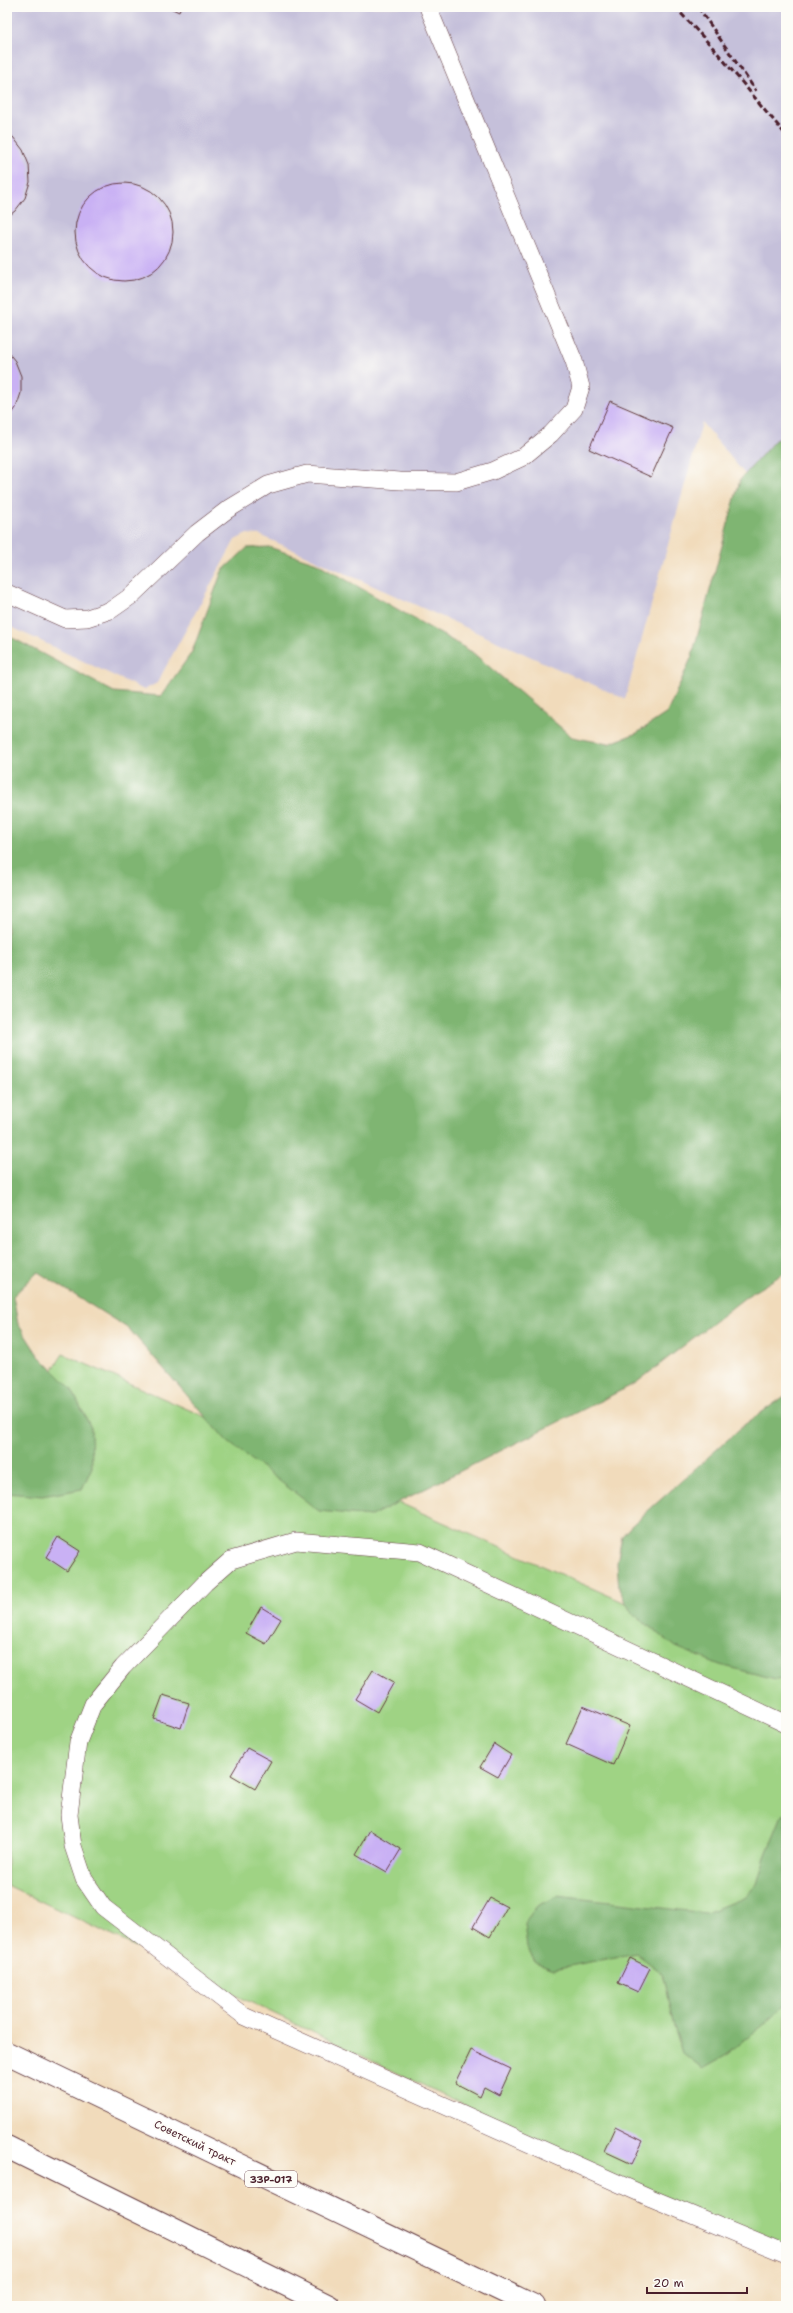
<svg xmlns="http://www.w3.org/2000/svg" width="793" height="2313" viewBox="0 0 793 2313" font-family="'Shantell Sans',sans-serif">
	<rect width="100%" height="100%" fill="#fdfcf7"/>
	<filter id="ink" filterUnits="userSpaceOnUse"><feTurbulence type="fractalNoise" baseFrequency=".025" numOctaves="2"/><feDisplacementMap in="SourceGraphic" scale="8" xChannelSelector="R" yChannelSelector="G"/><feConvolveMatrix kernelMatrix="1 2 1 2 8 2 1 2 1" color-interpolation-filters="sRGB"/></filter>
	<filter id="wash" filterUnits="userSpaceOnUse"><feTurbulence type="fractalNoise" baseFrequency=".012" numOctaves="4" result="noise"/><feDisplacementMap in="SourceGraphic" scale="16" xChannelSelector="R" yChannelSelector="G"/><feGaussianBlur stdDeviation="0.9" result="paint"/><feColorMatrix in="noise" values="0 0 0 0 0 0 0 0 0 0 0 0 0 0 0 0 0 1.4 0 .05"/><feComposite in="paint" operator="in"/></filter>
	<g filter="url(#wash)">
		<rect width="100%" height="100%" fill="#f1dbbb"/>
		<!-- industrial -->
		<polygon fill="#c5c0da" points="7,7 786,7 786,523 702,423 625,699 260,535 247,534 235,540 157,683 144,690 7,625"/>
		<!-- green -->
		<polygon fill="#9fd384" stroke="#747958" points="63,1354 786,1674 786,2260 7,1885 7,1440"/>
		<!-- forest -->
		<g fill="#7fb572" stroke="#646a4e">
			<polygon points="786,436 786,1272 747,1296 636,1383 371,1516 319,1511 227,1441 129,1329 38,1272 13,1296 18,1324 38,1355 71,1388 91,1428 92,1467 82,1489 42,1496 7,1493 7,635 114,692 161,696 192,652 222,571 247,548 269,547 317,563 472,652 572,737 608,744 637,733 667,713 692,656 740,480 775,440"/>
			<polygon points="786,1395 786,1678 776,1679 720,1665 676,1647 631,1612 619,1589 617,1563 622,1536 631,1526 744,1425"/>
			<polygon points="786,1814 786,2005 726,2056 703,2069 682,2052 674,2027 662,1973 636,1953 554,1969 535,1962 527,1948 524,1923 537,1906 557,1896 706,1913 745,1897 757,1884 765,1857 782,1815"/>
		</g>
		<g id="blocks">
			<!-- building -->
			<g fill="#c9b1f4">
				<polygon points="168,7 181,7 179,12"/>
				<polygon points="7,134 13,137 23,150 29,165 30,182 25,198 15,211 7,217"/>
				<circle cx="124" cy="232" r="49"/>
				<polygon points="7,351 15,361 21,376 21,393 16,408 7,421"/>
				<polygon points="610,401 673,428 651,477 589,449"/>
				<polygon points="58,1537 80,1551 67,1571 46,1557"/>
				<polygon points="261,1607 281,1619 266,1644 246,1633"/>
				<polygon points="373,1670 394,1682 377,1712 355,1699"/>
				<polygon points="163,1695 189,1703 181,1728 154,1719"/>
				<polygon points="583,1706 630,1726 613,1765 566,1744"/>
				<polygon points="494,1744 511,1755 498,1777 480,1767"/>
				<polygon points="247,1748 271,1761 255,1789 231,1775"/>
				<polygon points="370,1830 401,1849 387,1872 356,1854"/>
				<polygon points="490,1898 507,1907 490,1937 473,1927"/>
				<polygon points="630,1958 650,1968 638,1992 618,1983"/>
				<polygon points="471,2050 511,2069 499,2095 484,2087 480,2096 455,2083"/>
				<polygon points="615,2127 643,2141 632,2164 604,2151"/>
			</g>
		</g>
	</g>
	<g filter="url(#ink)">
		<use href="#blocks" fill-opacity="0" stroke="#633b41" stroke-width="1"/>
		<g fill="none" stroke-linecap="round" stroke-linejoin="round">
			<!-- service casing -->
			<g stroke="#633b41" stroke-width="18">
				<g id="service">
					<polyline points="7,593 65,619 87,618 111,610 131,596 197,533 227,510 268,485 307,474 400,481 456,482 493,471 523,457 551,434 574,409 581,387 574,361 428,7"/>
					<polyline points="786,1724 420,1552 296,1541 231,1560 205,1583 123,1667 93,1704 78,1742 69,1815 73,1846 84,1879 103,1907 244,2016 651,2198 786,2254"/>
				</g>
			</g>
			<!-- trunk casing -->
			<g stroke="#633b41" stroke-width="24">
				<g id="trunk">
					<polyline points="7,2053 534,2306"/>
					<polyline points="7,2147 329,2306"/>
				</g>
			</g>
			<!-- service -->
			<use href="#service" stroke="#fff" stroke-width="17"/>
			<!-- trunk -->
			<use href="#trunk" stroke="#fff" stroke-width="22"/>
			<!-- rail -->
			<g stroke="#4a1f2b" stroke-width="3" stroke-dasharray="6 3" stroke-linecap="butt">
				<polyline points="675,7 715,50 786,135"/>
				<polyline points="698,7 756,91"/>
			</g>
		</g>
	</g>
	<g text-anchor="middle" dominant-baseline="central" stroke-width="3.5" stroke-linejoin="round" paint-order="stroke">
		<!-- shield labels -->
		<rect fill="#fdfcf7" stroke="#806168" stroke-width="1" x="245" y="2171" width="52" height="16" rx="3"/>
		<g font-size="10" font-weight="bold" fill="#4a1f2b">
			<text x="271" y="2179">33Р-017</text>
		</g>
		<!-- street labels -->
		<g font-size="11" fill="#4a1f2b" stroke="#fdfcf7">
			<text transform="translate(195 2143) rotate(26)">Советский тракт</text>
		</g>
	</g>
	<!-- margin -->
	<rect width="793" height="2313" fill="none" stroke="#fdfcf7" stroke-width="24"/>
	<!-- scale -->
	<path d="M647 2287v6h100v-6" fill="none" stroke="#4a1f2b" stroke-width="2"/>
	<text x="653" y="2287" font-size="12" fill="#4a1f2b" stroke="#fdfcf7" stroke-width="3" paint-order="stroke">20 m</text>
</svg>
